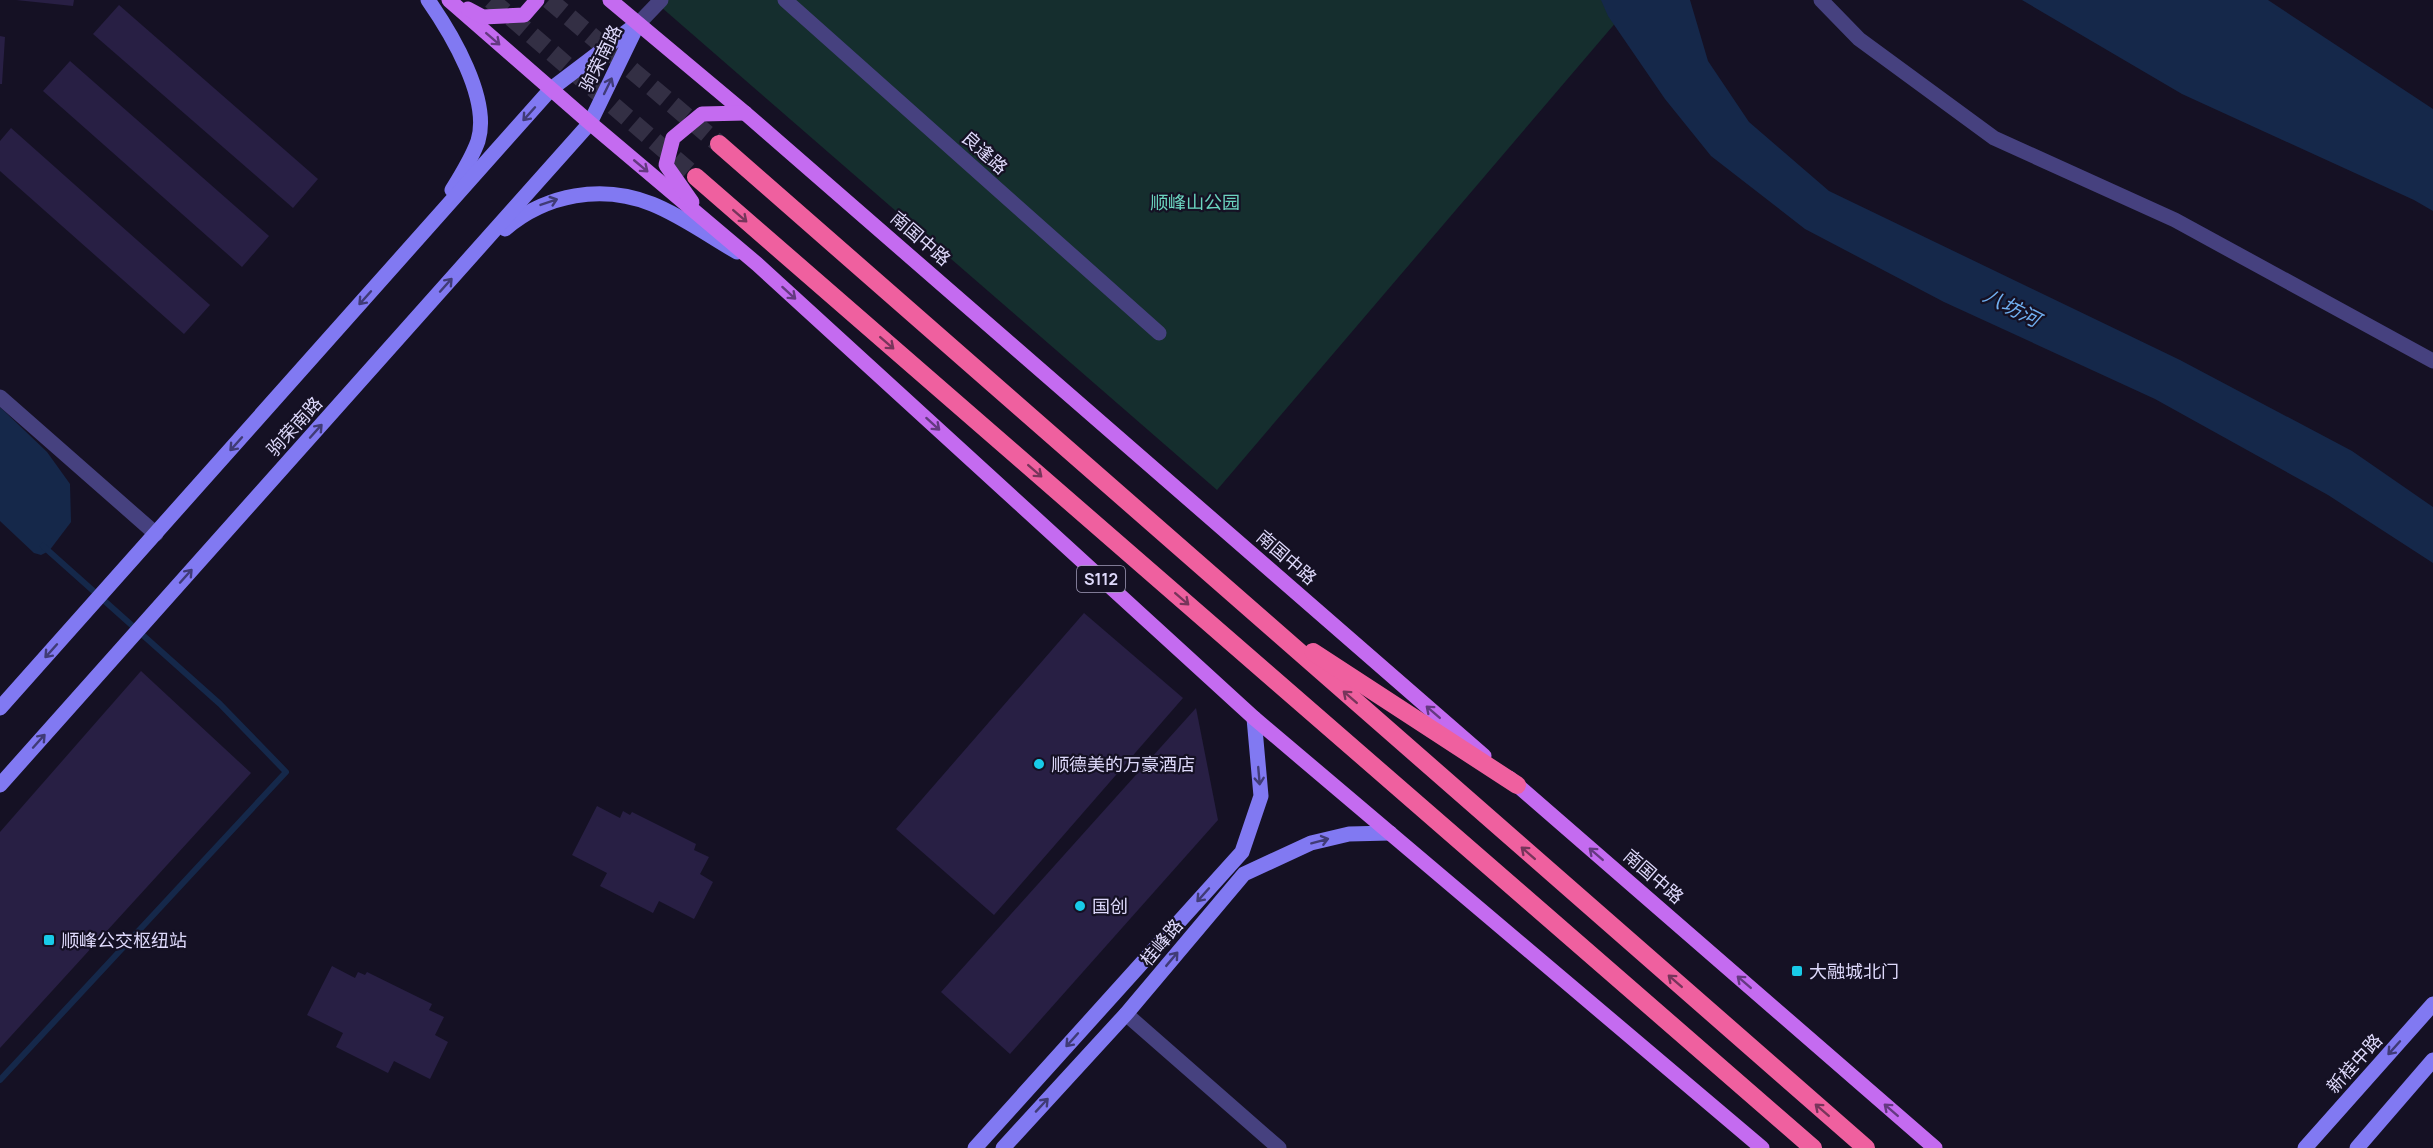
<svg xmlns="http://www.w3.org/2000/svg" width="2433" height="1148" viewBox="0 0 2433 1148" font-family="Manrope,'Noto Sans SC',sans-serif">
	<rect width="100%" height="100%" fill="#151124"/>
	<!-- green -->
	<polygon fill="#152e2e" points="653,0 1635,0 1217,490"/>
	<!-- water -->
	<g fill="#15284a">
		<polygon points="1601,0 1690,0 1708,61 1749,122 1829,191 2180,360 2352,451 2433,507 2433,563 2328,495 2155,399 1944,302 1805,229 1711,156 1665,99 1608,16"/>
		<polygon points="2022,0 2268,0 2433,109 2433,211 2414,200 2182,94"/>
		<polygon points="0,407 47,452 70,484 71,522 49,551 41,555 34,553 0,521"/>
	</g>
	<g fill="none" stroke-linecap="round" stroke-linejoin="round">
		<!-- stream -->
		<polyline stroke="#15284a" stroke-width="6" points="0,1080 286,772 220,704 43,546"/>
	</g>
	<!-- building -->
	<g fill="#281f44">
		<polygon points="16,0 74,0 73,6"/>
		<polygon points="119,5 318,179 293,208 93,34"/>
		<polygon points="0,36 5,37 2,84 0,84"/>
		<polygon points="70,61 269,236 242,267 43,91"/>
		<polygon points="11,128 210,305 184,334 0,171 0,141"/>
		<polygon points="1084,613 1183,698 994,915 896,829"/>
		<polygon points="141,671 251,773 0,1048 0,832"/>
		<polygon points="1196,708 1218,820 1010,1054 941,992"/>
		<polygon points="597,806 620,818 623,811 630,815 632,812 696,844 694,850 709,857 700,874 713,882 694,919 659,901 653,913 600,886 607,873 572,855"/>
		<polygon points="332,966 355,978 358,972 365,975 367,972 432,1004 429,1010 444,1017 435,1035 448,1042 430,1079 394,1061 388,1073 336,1047 343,1033 307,1015"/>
	</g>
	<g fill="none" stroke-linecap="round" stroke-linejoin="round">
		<!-- highway-tunnel -->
		<g stroke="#332f44" stroke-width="18" stroke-dasharray="18 9" stroke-linecap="butt">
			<polyline points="491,0 696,177"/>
			<polyline points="549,0 719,144"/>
		</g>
		<!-- street -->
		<g stroke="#46417f" stroke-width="15">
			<polyline points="785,0 1159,333"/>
			<polyline points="1821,0 1859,39 1994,138 2175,220 2433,361"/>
			<polyline points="638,24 661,0"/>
			<polyline points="0,397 156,534"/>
			<polyline points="1126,1014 1279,1148"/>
		</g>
		<!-- secondary -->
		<g stroke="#8179f2" stroke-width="15">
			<path d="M428 0C451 33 491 99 478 141 472 158 462 174 452 190"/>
			<path d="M505 229C546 194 602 184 652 204 682 216 709 236 737 252"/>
			<polyline points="0,708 551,89 634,26"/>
			<polyline points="0,785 590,123 638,24"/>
			<polyline points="975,1148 1242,852 1261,796 1254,718"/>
			<polyline points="1003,1148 1126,1014 1244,874 1311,843 1349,834 1390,833"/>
			<polyline points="2305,1148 2433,1004"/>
			<polyline points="2357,1148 2433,1060"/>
		</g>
		<!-- primary -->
		<g stroke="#c46bf0" stroke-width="15">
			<polyline points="449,0 590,123 757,264 1254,718 1762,1148"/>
			<polyline points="610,0 745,113 1484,756"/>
			<polyline points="468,9 483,17 524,15 537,0"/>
			<polyline points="692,202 666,165 673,138 702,114 745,113"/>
			<polyline points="1509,778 1935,1148"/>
		</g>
		<!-- highway -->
		<g stroke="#ef609f" stroke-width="18">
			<polyline points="719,144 1866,1148"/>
			<polyline points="696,177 1813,1148"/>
			<polyline points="1313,652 1517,785"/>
		</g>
	</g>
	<!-- one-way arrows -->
	<defs><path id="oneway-shaft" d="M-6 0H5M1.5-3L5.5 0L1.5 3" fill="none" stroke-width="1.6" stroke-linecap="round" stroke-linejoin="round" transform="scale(1.5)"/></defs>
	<g stroke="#643980">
		<use href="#oneway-shaft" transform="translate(493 39) rotate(41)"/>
		<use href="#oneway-shaft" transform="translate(641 166) rotate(40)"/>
		<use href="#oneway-shaft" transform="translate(789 293) rotate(42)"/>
		<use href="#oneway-shaft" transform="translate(933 424) rotate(42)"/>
		<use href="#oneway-shaft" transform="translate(1433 712) rotate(-139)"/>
		<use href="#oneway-shaft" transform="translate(1596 854) rotate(-139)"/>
		<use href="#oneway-shaft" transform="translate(1744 982) rotate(-139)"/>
		<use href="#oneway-shaft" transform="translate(1891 1110) rotate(-139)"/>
	</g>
	<g stroke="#403b76">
		<use href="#oneway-shaft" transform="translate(608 86) rotate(-64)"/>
		<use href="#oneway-shaft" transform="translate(529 114) rotate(132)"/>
		<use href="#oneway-shaft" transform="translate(549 202) rotate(-19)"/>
		<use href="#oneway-shaft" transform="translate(446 285) rotate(-48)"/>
		<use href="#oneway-shaft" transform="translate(365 298) rotate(132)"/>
		<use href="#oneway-shaft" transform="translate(316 431) rotate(-48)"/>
		<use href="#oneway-shaft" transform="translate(236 444) rotate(132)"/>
		<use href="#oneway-shaft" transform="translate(186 576) rotate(-48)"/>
		<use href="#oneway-shaft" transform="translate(51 651) rotate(132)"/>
		<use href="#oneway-shaft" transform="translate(39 741) rotate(-48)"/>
		<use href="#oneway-shaft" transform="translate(1259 776) rotate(85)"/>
		<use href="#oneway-shaft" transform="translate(1320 841) rotate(-15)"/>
		<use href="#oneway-shaft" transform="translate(1203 895) rotate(132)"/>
		<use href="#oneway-shaft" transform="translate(1172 959) rotate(-50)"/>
		<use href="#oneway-shaft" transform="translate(1072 1040) rotate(132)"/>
		<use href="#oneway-shaft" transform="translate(2394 1048) rotate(132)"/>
		<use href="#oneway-shaft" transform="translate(1042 1105) rotate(-47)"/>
	</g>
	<g stroke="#77355b">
		<use href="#oneway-shaft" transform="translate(740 216) rotate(41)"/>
		<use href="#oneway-shaft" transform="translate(887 343) rotate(41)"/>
		<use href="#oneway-shaft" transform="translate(1035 471) rotate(41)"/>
		<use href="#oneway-shaft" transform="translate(1182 599) rotate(41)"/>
		<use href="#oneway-shaft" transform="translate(1350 697) rotate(-139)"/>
		<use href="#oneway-shaft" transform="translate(1528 853) rotate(-139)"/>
		<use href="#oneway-shaft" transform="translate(1675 981) rotate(-139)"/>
		<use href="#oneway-shaft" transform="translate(1822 1110) rotate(-139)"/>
	</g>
	<!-- markers -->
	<g fill="#18cbe8" stroke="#151124" stroke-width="2">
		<circle cx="1039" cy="764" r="6"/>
		<circle cx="1080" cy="906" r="6"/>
		<rect x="43" y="934" width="12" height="12" rx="3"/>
		<rect x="1791" y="965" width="12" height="12" rx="3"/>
	</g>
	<g text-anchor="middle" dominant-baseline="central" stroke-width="4.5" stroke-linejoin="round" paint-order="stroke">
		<!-- shield labels -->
		<rect fill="#151124" stroke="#a29dba" stroke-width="1.5" x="1077" y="566" width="48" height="26" rx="4.5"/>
		<g font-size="16" font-weight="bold" fill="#ded9fb">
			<text x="1101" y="579">S112</text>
		</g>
		<!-- street labels -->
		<g font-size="18" fill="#ded9fb" stroke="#151124">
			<text transform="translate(600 58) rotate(-64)">驹荣南路</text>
			<text transform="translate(985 152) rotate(42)">良逢路</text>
			<text transform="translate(921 238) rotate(41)">南国中路</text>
			<text transform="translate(294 426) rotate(-48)">驹荣南路</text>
			<text transform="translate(1287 557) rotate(41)">南国中路</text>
			<text transform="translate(1654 876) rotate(41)">南国中路</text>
			<text transform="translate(1161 942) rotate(-50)">桂峰路</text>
			<text transform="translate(2354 1063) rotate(-48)">新桂中路</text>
		</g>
		<!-- park labels -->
		<g font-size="18" fill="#6bd4bf" stroke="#151124">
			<text x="1195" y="202">顺峰山公园</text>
		</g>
		<!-- poi labels -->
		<g font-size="18" fill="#ded9fb" stroke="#151124" text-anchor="start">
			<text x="1051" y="764">顺德美的万豪酒店</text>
			<text x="1092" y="906">国创</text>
			<text x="61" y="940">顺峰公交枢纽站</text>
			<text x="1809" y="971">大融城北门</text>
		</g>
		<!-- water labels -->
		<g font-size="20" font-style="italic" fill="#71b0f1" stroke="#151124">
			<text transform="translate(2012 307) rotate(27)">八坊河</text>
		</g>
	</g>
</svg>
